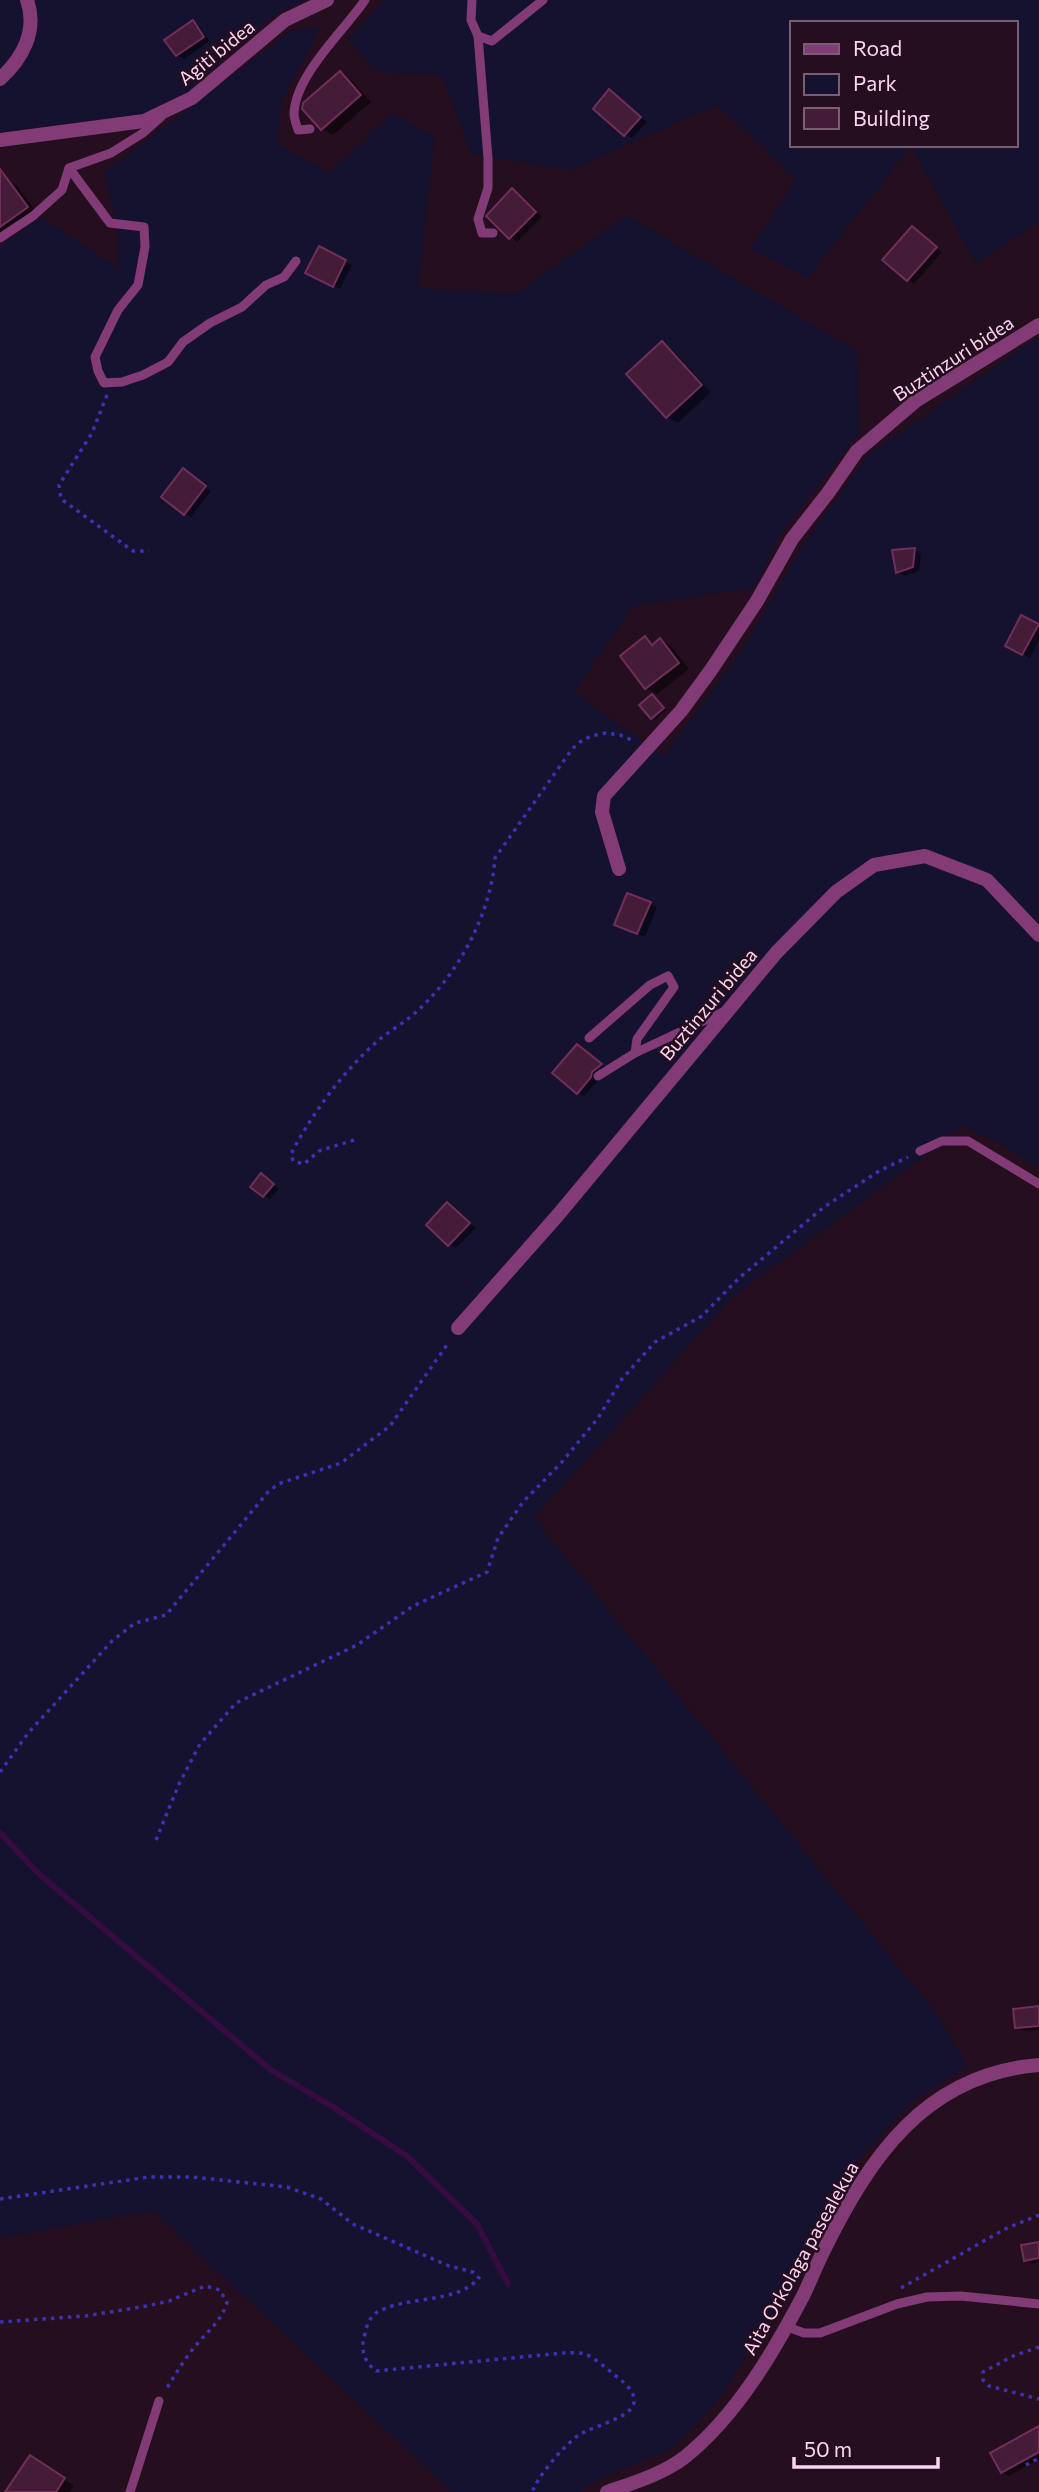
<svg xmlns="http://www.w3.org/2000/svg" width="1039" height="2492" viewBox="0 0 1039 2492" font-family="Commissioner,sans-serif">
	<rect width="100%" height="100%" fill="#250f1e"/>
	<!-- green -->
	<g fill="#15122f" fill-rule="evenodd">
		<polygon points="0,0 305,0 280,12 257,29 189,91 143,114 0,132"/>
		<path d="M384 0H1039V222L976 264 911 146 808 278 750 249 796 179 717 105 571 170 471 154 442 76 377 72 348 39ZM792 23H1016V145H792Z"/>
		<polygon points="321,27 282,100 277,144 330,173 393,113 435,137 418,288 516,293 627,215 857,351 860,433 782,532 754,588 634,606 574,692 664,756 744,647 801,548 867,456 1039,336 1039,1168 1002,1145 961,1125 932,1151 733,1297 534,1518 940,2018 967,2067 914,2100 858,2160 775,2309 719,2400 672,2449 603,2477 577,2492 452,2492 153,2211 0,2238 0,246 41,217 117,267 118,233 105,172 292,30"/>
	</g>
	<!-- shadow -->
	<g fill="#0007">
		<polygon points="193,22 199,26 210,41 184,59 177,55"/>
		<polygon points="340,73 350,79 371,102 333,135 322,129 304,108"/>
		<polygon points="616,96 647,122 632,138 625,134"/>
		<polygon points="6,180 17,186 38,214 0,239 0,184"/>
		<polygon points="512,191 542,217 517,242 489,216"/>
		<polygon points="912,228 942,252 914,284 908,280"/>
		<polygon points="319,248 352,265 340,289 314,276"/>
		<polygon points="662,344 673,350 711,392 678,423 667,417"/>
		<polygon points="190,475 211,491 191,517 185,513"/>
		<polygon points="914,550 921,554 919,571 905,576 898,572"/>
		<polygon points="1022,617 1039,626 1039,640 1030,658 1007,645"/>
		<polygon points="646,638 656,644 661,640 671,646 689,669 657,694 646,688"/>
		<polygon points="655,697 666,710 655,720 641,706"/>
		<polygon points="650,904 657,907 645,937 623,928"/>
		<polygon points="584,1050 607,1069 599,1076 598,1081 584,1096 578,1092"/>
		<polygon points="268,1179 279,1189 270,1199 264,1196"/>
		<polygon points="448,1204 476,1228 456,1248 449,1244"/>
		<polygon points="1039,2008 1039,2030 1023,2031 1016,2027"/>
		<polygon points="1039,2244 1039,2262 1032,2264 1025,2260"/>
		<polygon points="1039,2428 1039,2459 1009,2476 1002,2472"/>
		<polygon points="41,2464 74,2486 70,2492 7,2492"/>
	</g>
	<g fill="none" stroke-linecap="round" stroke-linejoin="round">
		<!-- stream -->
		<polyline stroke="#350b42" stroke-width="6" points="0,1833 40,1875 271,2070 333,2107 408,2157 477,2224 508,2284"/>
	</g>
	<!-- building -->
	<g fill="#451c38" stroke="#712e5b" stroke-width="2">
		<polygon points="193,20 204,37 176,56 164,40"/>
		<polygon points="340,71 361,95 321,130 302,109 303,103"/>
		<polygon points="609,89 641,117 624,136 593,109"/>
		<polygon points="0,169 28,207 0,227"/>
		<polygon points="512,188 536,212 509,239 486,216"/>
		<polygon points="912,226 937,247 907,281 882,260"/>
		<polygon points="319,246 346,260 333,287 305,273"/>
		<polygon points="662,341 702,385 666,418 626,374"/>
		<polygon points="183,468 206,486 184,515 161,497"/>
		<polygon points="915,548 913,567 896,573 892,550"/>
		<polygon points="1021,615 1039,624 1022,655 1005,646"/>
		<polygon points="645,636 652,645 660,638 679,663 645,689 620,656"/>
		<polygon points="652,694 664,708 651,719 639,705"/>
		<polygon points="627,893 651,902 637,934 614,925"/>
		<polygon points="577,1044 602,1064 592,1072 591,1077 577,1094 552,1073"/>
		<polygon points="261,1173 274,1184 263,1197 250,1187"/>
		<polygon points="447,1202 470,1223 448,1246 426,1225"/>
		<polygon points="1039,2006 1039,2026 1015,2028 1013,2009"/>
		<polygon points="1039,2242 1039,2258 1024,2261 1021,2245"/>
		<polygon points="1039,2426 1039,2452 1001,2473 990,2453"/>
		<polygon points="30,2455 65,2478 56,2492 5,2492"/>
	</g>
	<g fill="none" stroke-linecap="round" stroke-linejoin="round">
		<!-- path -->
		<g stroke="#3a31b5" stroke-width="3.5" stroke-dasharray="3.5 5" stroke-linecap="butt">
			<polyline points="107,395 92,433 59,485 61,499 133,551 149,551"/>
			<path d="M354 1140 319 1151 304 1164 293 1161 291 1154C313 1112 344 1070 380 1039 391 1030 404 1023 415 1013 457 976 491 915 495 858L572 749 580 742 591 736 606 733 620 735 634 741"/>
			<polyline points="0,1772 29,1732 112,1641 135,1623 166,1615 268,1492 278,1484 341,1463 390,1426 449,1342"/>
			<polyline points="156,1840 179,1784 200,1744 236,1703 357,1645 413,1606 487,1572 498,1538 523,1502 562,1462 598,1418 622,1379 655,1342 702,1316 738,1279 824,1207 879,1171 908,1157"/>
			<path d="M0 2199 149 2177H192L287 2187 321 2199 353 2224 449 2266 473 2272 479 2278C456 2305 404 2295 376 2313 367 2319 365 2333 363 2343 362 2355 367 2364 376 2371L563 2353C570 2353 579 2352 585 2354 595 2358 607 2369 616 2376 667 2415 597 2421 576 2437 561 2449 539 2475 532 2492"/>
			<polyline points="901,2288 1005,2229 1039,2215"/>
			<path d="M0 2322 85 2316 147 2306 169 2301 205 2286 220 2290 227 2303C221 2321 209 2330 197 2344 185 2358 175 2375 165 2391"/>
			<polyline points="1039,2347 1013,2356 983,2372 983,2380 989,2386 1039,2399"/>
			<polyline points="1026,2465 1039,2458"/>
		</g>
		<!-- lane -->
		<g stroke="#833b77" stroke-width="9">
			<polyline points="472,0 471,20 478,36 492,41 543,0"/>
			<polyline points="478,36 488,158 488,188 478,219 482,233 493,233"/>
			<path d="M310 129 298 130C297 126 294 119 294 114 295 75 344 31 365 0"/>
			<polyline points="69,168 110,223 144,227 145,247 138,285 118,310 95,357 98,371 104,383 122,382 143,375 168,362 183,342 210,323 242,307 266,285 284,277 296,261"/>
			<polyline points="0,238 33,216 62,190 69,168 111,153 143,133 161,117"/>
			<polyline points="589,1038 650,985 668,976 674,987 637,1039 635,1053"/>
			<polyline points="598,1076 635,1053 725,1011"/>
			<polyline points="920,1151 942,1141 968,1141 1039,1184"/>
			<polyline points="785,2326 804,2333 820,2333 897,2304 927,2297 961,2296 1039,2304"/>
			<polyline points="130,2492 159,2401"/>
		</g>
		<!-- street -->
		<g stroke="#833b77" stroke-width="14">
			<path d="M0 79C22 59 38 31 27 0"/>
			<polyline points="0,140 144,121 192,98 285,20 327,0"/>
			<polyline points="619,869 602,812 604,796 681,711 711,670 757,601 792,539 828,493 857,451 917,400 1039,325"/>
			<polyline points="458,1328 558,1215 776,953 836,892 874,865 925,856 987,880 1039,935"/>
			<path d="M607 2492C633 2483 663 2474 685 2457 736 2416 773 2353 803 2296 810 2282 816 2266 823 2252 869 2158 925 2074 1039 2065"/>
		</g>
	</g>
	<g text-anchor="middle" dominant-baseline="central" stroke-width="5" stroke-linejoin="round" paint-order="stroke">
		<!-- street labels -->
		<g font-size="19" fill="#fed4f4" stroke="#250f1e">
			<text transform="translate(216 52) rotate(-39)">Agiti bidea</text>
			<text transform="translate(953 358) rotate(-33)">Buztinzuri bidea</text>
			<text transform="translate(708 1004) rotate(-50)">Buztinzuri bidea</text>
			<text transform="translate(800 2258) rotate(-61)">Aita Orkolaga pasealekua</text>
		</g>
	</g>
	<!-- legend -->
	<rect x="790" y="21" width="228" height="126" fill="#250f1e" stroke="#7c5e74" stroke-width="2"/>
	<rect x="804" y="44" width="35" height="10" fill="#833b77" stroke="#7c5e74" stroke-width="2"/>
	<text x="853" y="56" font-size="21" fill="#fed4f4">Road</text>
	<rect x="804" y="74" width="35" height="21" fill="#15122f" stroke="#7c5e74" stroke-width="2"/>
	<text x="853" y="91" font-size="21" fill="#fed4f4">Park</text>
	<rect x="804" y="108" width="35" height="21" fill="#451c38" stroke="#7c5e74" stroke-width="2"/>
	<text x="853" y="126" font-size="21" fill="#fed4f4">Building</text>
	<!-- scale -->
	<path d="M794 2457v10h144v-10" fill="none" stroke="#fed4f4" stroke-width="3.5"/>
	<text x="804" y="2457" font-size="21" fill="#fed4f4" stroke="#250f1e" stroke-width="5" paint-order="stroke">50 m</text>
</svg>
